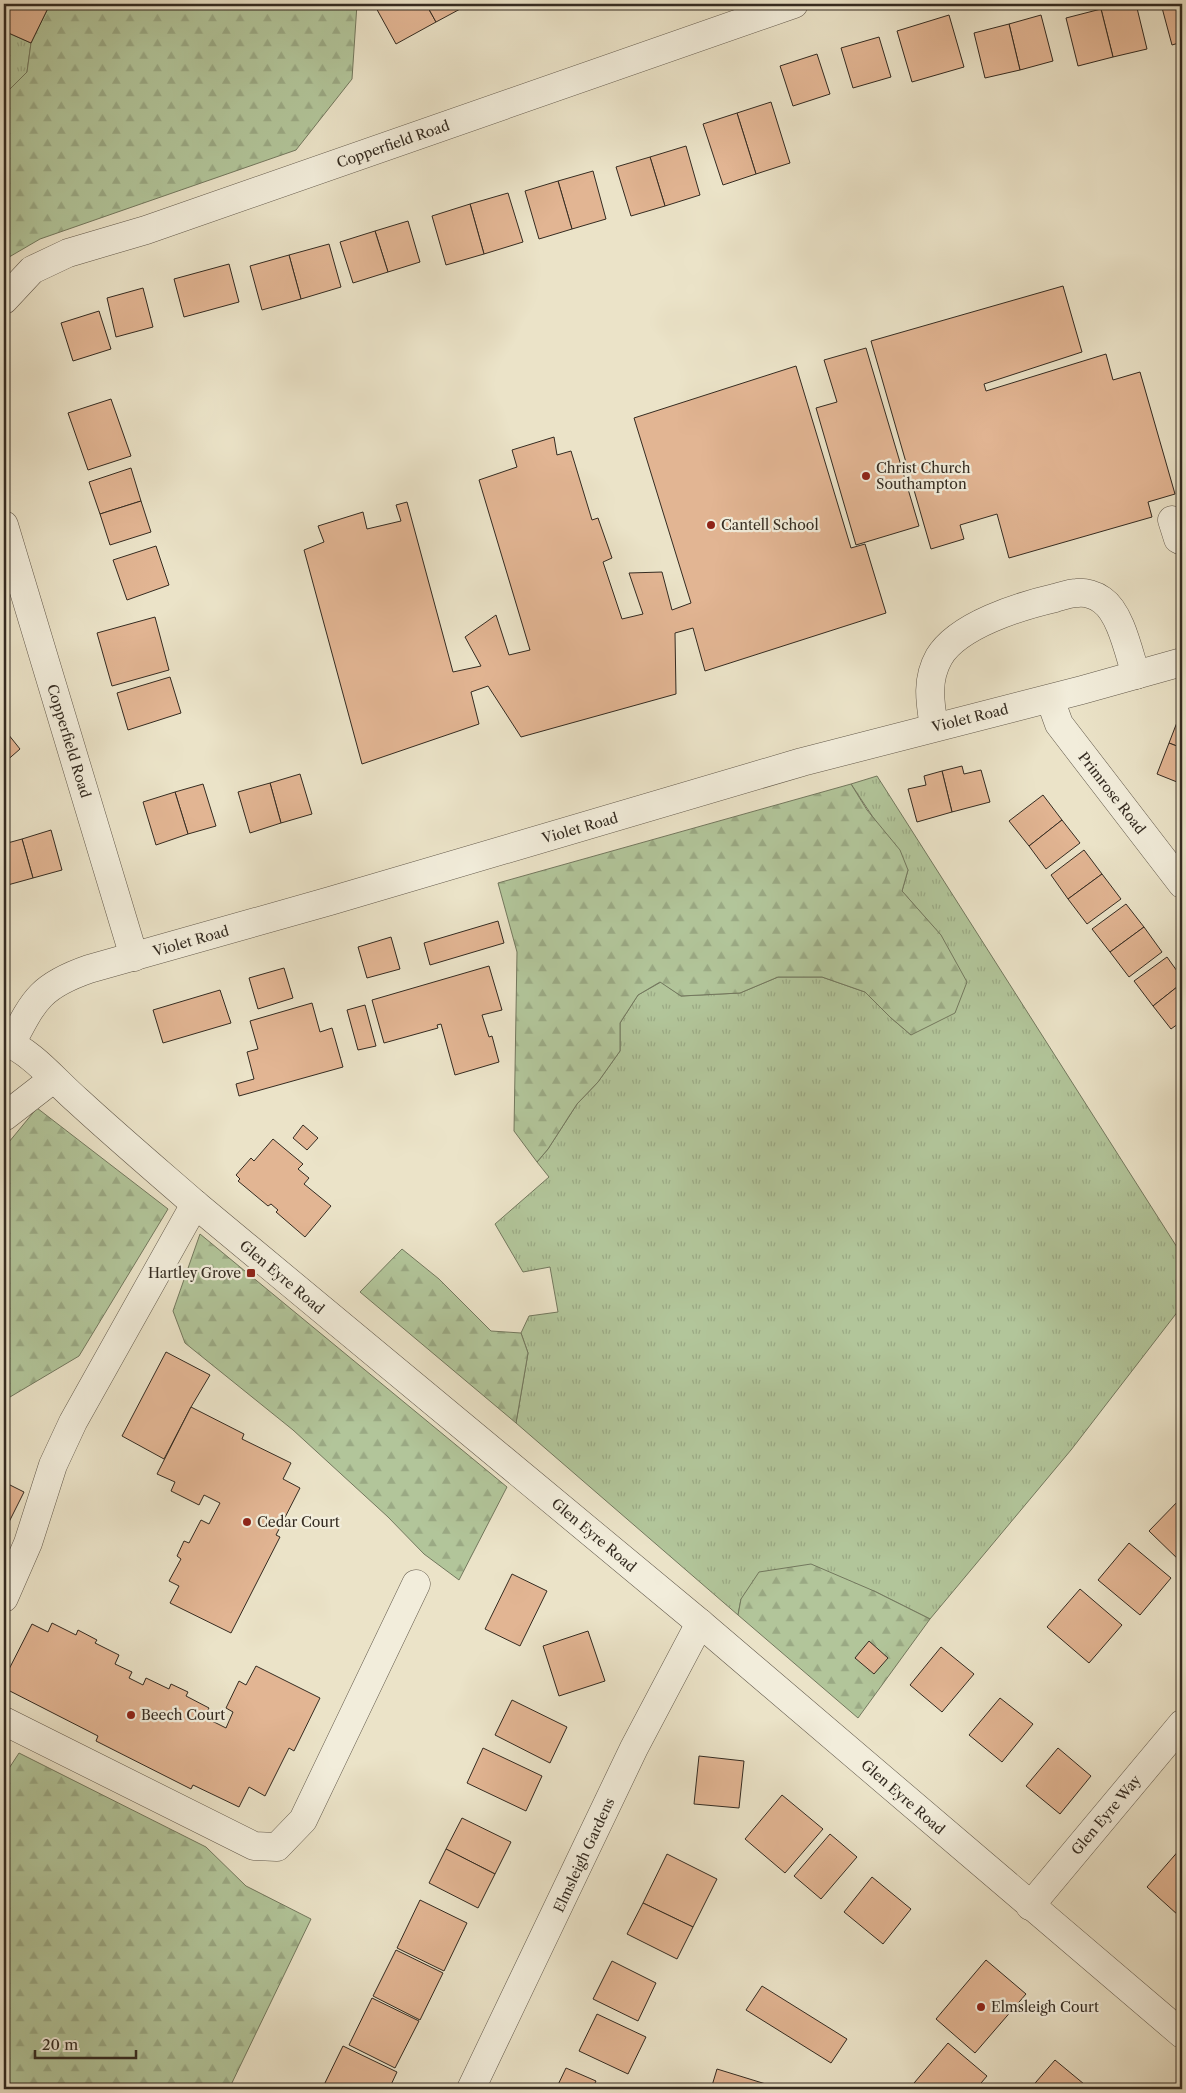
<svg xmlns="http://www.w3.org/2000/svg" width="1186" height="2093" viewBox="0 0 1186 2093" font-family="'Libre Caslon Text',serif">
	<defs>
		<pattern id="grass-tufts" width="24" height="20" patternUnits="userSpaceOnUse" patternTransform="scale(1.25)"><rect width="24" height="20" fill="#b2c59a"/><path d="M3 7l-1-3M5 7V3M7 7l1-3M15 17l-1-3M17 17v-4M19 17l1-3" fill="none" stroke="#9aa984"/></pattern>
		<pattern id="forest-firs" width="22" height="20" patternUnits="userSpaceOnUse" patternTransform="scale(1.25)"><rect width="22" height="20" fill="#b2c59a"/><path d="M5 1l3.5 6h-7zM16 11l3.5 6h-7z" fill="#9aa984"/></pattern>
	</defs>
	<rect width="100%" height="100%" fill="#ebe3c8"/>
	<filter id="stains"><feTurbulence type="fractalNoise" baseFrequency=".004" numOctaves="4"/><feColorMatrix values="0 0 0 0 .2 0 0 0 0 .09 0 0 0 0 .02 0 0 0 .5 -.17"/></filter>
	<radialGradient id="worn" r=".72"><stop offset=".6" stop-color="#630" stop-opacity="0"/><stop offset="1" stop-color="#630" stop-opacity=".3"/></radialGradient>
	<!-- grass -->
	<g fill="url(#grass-tufts)" stroke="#73785e">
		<polygon points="4,31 31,43 27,72 4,95"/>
		<polygon points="877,776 1182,1255 1182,1306 1071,1450 930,1619 874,1591 741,1599 738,1615 516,1423 528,1353 521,1333 529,1316 558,1312 550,1267 523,1272 495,1224 549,1177 537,1162 548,1149 577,1104 598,1082 620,1051 620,1023 638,995 661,982 681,996 740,993 778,977 822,977 865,992 890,1017 911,1035 941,936 902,891 908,870 851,784"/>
	</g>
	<!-- forest -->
	<g fill="url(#forest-firs)" stroke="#73785e">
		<polygon points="50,4 357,4 352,79 296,150 40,239 4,260 4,95 27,72 31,43"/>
		<polygon points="851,784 867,810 900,850 908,870 902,891 941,935 967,982 955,1013 911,1035 890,1017 865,992 822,977 778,977 740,993 681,996 660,982 638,995 620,1023 620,1051 598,1082 577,1104 548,1149 537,1162 514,1131 517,952 498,883"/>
		<polygon points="37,1108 168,1209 79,1356 10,1397 4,1396 4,1148"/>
		<polygon points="200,1234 507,1487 459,1580 424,1554 388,1517 293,1430 185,1343 173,1311"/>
		<polygon points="402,1249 439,1279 491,1331 521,1333 528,1353 516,1423 360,1292"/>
		<polygon points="811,1564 874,1591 930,1619 858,1718 738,1615 741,1599 759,1572"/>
		<polygon points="19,1753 206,1847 246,1886 311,1919 229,2089 4,2089 4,1776"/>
	</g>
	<!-- building -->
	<g fill="#e2b593" stroke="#342b21">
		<polygon points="4,4 50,4 31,43 4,31"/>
		<polygon points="380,4 426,4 436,22 396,44 375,6"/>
		<polygon points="426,4 460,4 462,8 436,22"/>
		<polygon points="1123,4 1136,4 1147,49 1113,57 1101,9"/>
		<polygon points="1161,4 1182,4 1182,42 1172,45"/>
		<polygon points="1101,9 1113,57 1078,66 1066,18"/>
		<polygon points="949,15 964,67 912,82 897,31"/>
		<polygon points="1041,15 1053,61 1020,70 1009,24"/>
		<polygon points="1009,24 1020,70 985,78 974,33"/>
		<polygon points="879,37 891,77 853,88 841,48"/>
		<polygon points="817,54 830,94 793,106 780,66"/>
		<polygon points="771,102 790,163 756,174 737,113"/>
		<polygon points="737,113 756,174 723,185 703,124"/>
		<polygon points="686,146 700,195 665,206 650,157"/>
		<polygon points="650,157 665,206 631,216 616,167"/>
		<polygon points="593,171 606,219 572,229 558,181"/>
		<polygon points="558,181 572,229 539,239 525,191"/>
		<polygon points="508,193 523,242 484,254 470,204"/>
		<polygon points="470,204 484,254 446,265 432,216"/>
		<polygon points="408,221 420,262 388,272 375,231"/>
		<polygon points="375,231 388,272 353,283 340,242"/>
		<polygon points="329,244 341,287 301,299 289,255"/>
		<polygon points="289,255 301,299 262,310 250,266"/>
		<polygon points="229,264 239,302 184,317 174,279"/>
		<polygon points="1063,286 1082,352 984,384 986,391 1106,354 1113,380 1140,372 1175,494 1148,502 1152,517 1009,558 997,514 960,525 964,539 931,549 871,341"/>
		<polygon points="143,288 153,327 116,337 107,298"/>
		<polygon points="99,311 111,349 73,361 61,323"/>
		<polygon points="866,348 919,526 856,545 816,408 837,402 824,360"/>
		<polygon points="796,366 851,548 865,544 886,613 705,671 693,628 675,633 676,694 521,737 488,686 471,692 479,724 362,764 304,550 324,542 318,526 363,512 367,529 401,521 396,505 407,502 453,672 481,666 465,637 496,615 509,655 530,650 479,480 517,467 512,450 554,437 557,455 571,451 592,520 598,518 612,558 603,562 622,619 643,614 629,573 662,572 672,610 691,603 634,418"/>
		<polygon points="111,399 131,456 88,470 68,413"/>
		<polygon points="131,468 141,501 100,514 89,482"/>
		<polygon points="141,501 151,532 110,545 100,514"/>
		<polygon points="156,546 169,585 127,600 113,560"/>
		<polygon points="155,617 169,670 112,686 97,633"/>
		<polygon points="170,677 181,713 128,730 117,693"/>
		<polygon points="1181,712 1182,713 1182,748 1169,743"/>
		<polygon points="4,729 20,749 4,763"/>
		<polygon points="1169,743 1182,748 1182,784 1157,774"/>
		<polygon points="962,766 964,774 981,770 990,802 952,812 942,771"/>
		<polygon points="942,771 952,812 917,822 908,789 926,785 924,776"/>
		<polygon points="300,774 312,814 281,823 270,783"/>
		<polygon points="270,783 281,823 250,833 238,792"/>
		<polygon points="203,784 216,826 188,834 175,792"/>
		<polygon points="175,792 188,834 156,845 143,802"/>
		<polygon points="1043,795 1062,820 1029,846 1009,821"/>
		<polygon points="1062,820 1080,843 1046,869 1029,846"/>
		<polygon points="51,830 62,870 33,878 22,839"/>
		<polygon points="22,839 33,878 4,886 4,844"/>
		<polygon points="1084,850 1102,874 1068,899 1051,875"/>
		<polygon points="1102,874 1121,899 1087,924 1068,899"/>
		<polygon points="1126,904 1144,927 1110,952 1092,929"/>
		<polygon points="498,921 504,943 430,965 424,943"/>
		<polygon points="1144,927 1162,952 1129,977 1110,952"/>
		<polygon points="391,937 400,969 367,978 358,947"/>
		<polygon points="1167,957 1182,978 1182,983 1153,1006 1134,981"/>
		<polygon points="489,966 502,1010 482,1015 489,1037 492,1036 499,1062 455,1075 441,1024 437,1025 438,1028 384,1043 372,1000"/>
		<polygon points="284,968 293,998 258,1009 249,978"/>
		<polygon points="1182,983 1182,1021 1171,1029 1153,1006"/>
		<polygon points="220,990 231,1023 163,1043 153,1010"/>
		<polygon points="312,1003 320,1032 332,1028 343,1067 239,1096 236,1084 254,1079 247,1052 258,1049 250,1021"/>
		<polygon points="365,1005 376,1046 358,1050 347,1010"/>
		<polygon points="1182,1032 1182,1043 1177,1036"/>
		<polygon points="303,1125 318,1138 307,1150 293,1138"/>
		<polygon points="273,1139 303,1164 298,1169 309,1178 304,1184 331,1206 305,1237 276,1212 278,1210 271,1204 268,1206 238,1181 240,1179 236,1175 251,1158 254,1161"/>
		<polygon points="166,1352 210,1375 191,1407 164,1459 122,1436"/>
		<polygon points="191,1407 244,1434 242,1439 291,1463 283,1479 300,1488 276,1535 280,1537 231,1633 170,1603 179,1586 169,1581 181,1559 177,1556 184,1541 189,1543 201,1520 209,1524 220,1503 204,1495 199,1505 171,1491 175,1482 157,1474"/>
		<polygon points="4,1482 24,1492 4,1532"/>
		<polygon points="1182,1497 1182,1563 1149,1531"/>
		<polygon points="1129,1543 1171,1578 1140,1615 1098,1580"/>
		<polygon points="512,1574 547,1591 520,1646 485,1629"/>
		<polygon points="1080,1589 1122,1625 1089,1663 1047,1627"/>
		<polygon points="52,1623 76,1635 78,1630 97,1640 95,1643 119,1655 115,1664 132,1672 129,1678 143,1685 146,1678 169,1689 171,1684 188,1692 186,1696 209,1708 204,1717 226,1728 233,1712 226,1708 239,1681 246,1685 256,1666 320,1698 294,1751 289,1748 265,1796 249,1787 239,1807 193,1785 191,1789 96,1741 98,1736 4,1688 4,1679 32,1624 48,1632"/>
		<polygon points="588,1631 605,1681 559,1696 543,1646"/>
		<polygon points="869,1641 888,1658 874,1674 855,1658"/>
		<polygon points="941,1647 974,1674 942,1712 910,1685"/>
		<polygon points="1000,1698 1033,1724 1002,1762 969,1735"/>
		<polygon points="512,1700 567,1727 550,1763 495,1735"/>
		<polygon points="483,1748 542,1776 526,1811 467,1783"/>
		<polygon points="1058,1748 1091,1776 1060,1814 1026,1786"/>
		<polygon points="699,1756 744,1761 739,1808 694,1804"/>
		<polygon points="782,1795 823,1829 785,1873 745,1839"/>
		<polygon points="462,1818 511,1842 495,1874 446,1849"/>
		<polygon points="830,1834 857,1857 821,1899 794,1876"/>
		<polygon points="1181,1848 1182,1910 1178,1915 1147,1887"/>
		<polygon points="446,1849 495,1874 478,1908 429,1883"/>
		<polygon points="667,1854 717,1879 693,1927 643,1903"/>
		<polygon points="872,1877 911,1909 883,1944 844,1912"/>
		<polygon points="420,1900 467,1923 444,1971 397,1948"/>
		<polygon points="643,1903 693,1927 677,1959 627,1934"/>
		<polygon points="396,1950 443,1973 420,2020 373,1996"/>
		<polygon points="986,1960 1026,1994 975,2053 936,2019"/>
		<polygon points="612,1961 656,1983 638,2021 593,1999"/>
		<polygon points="762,1986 847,2039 831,2063 746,2010"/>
		<polygon points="372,1998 419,2021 395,2068 349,2045"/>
		<polygon points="597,2014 646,2037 628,2074 579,2051"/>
		<polygon points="948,2043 987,2076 976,2089 909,2089"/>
		<polygon points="343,2046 397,2072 389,2089 322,2089"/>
		<polygon points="1055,2060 1090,2089 1030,2089"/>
		<polygon points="566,2068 596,2081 592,2089 556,2089"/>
		<polygon points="717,2069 782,2089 711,2089"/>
	</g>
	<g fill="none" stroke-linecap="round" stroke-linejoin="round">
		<!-- minor casing -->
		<g stroke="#62594b" stroke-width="29">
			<g id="minor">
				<polyline points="4,300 32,270 68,253 146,230 794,4"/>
				<polyline points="1172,520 1178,539 1182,541"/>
				<polyline points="4,525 134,957"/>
				<polyline points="1050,699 1059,724 1182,884"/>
				<path d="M934 727C930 702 926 680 939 657 958 625 1020 606 1055 598 1062 596 1070 593 1077 593 1085 592 1095 595 1102 600 1121 613 1129 654 1136 675"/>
				<path d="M4 1041C32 1052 55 1081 78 1101 116 1136 156 1170 195 1204L700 1623 1182 2034"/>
				<path d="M11 1044C34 1000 40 986 89 969L330 901 802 762 1082 690 1182 662"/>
				<polyline points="4,1117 53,1079"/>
				<polyline points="4,1598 28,1543 53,1465 73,1422 195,1204"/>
				<polyline points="4,1721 254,1846 277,1847 303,1820 416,1584"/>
				<polyline points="1030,1906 1182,1724"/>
				<polyline points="471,2089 634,1748 700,1623"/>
			</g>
		</g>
		<!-- minor -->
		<use href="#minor" stroke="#f2eddb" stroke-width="28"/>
	</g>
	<!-- markers -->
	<g fill="#8f2418" stroke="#f2eddb" stroke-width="2">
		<circle cx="866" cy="476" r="5"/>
		<circle cx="711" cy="525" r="5"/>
		<rect x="246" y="1268" width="10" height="10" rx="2.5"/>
		<circle cx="247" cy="1522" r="5"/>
		<circle cx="131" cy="1715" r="5"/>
		<circle cx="981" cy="2007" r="5"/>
	</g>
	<g text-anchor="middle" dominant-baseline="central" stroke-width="4.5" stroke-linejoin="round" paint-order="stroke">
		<!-- street labels -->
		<g font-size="14" fill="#342b21" stroke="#f2eddb">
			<text transform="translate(393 144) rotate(-19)">Copperfield Road</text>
			<text transform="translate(970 718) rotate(-14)">Violet Road</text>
			<text transform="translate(69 741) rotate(73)">Copperfield Road</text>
			<text transform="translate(1112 793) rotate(52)">Primrose Road</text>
			<text transform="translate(580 828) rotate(-16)">Violet Road</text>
			<text transform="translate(191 941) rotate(-16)">Violet Road</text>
			<text transform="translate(282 1277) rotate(40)">Glen Eyre Road</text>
			<text transform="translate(594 1535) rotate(40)">Glen Eyre Road</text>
			<text transform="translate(903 1797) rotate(41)">Glen Eyre Road</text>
			<text transform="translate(1106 1815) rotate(-50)">Glen Eyre Way</text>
			<text transform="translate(584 1855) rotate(-65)">Elmsleigh Gardens</text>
		</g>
		<!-- poi labels -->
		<g font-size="14" fill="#342b21" stroke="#f2eddb" text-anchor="start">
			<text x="876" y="468">Christ Church<tspan x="876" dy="16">Southampton</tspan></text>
			<text x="721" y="525">Cantell School</text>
			<text x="241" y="1273" text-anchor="end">Hartley Grove</text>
			<text x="257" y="1522">Cedar Court</text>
			<text x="141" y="1715">Beech Court</text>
			<text x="991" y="2007">Elmsleigh Court</text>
		</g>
	</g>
	<!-- margin -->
	<rect width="1186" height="2093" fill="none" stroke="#ebe3c8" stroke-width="20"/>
	<rect x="5" y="5" width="1176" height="2083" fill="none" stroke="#342b21" stroke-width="2.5"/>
	<rect x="10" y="10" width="1166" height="2073" fill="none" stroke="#342b21"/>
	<!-- scale -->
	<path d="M35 2050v8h101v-8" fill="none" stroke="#342b21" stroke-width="2.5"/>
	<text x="42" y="2050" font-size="15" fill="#342b21" stroke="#f2eddb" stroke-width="4" paint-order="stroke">20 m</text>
	<rect width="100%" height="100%" filter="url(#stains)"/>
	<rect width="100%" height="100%" fill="url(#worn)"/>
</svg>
